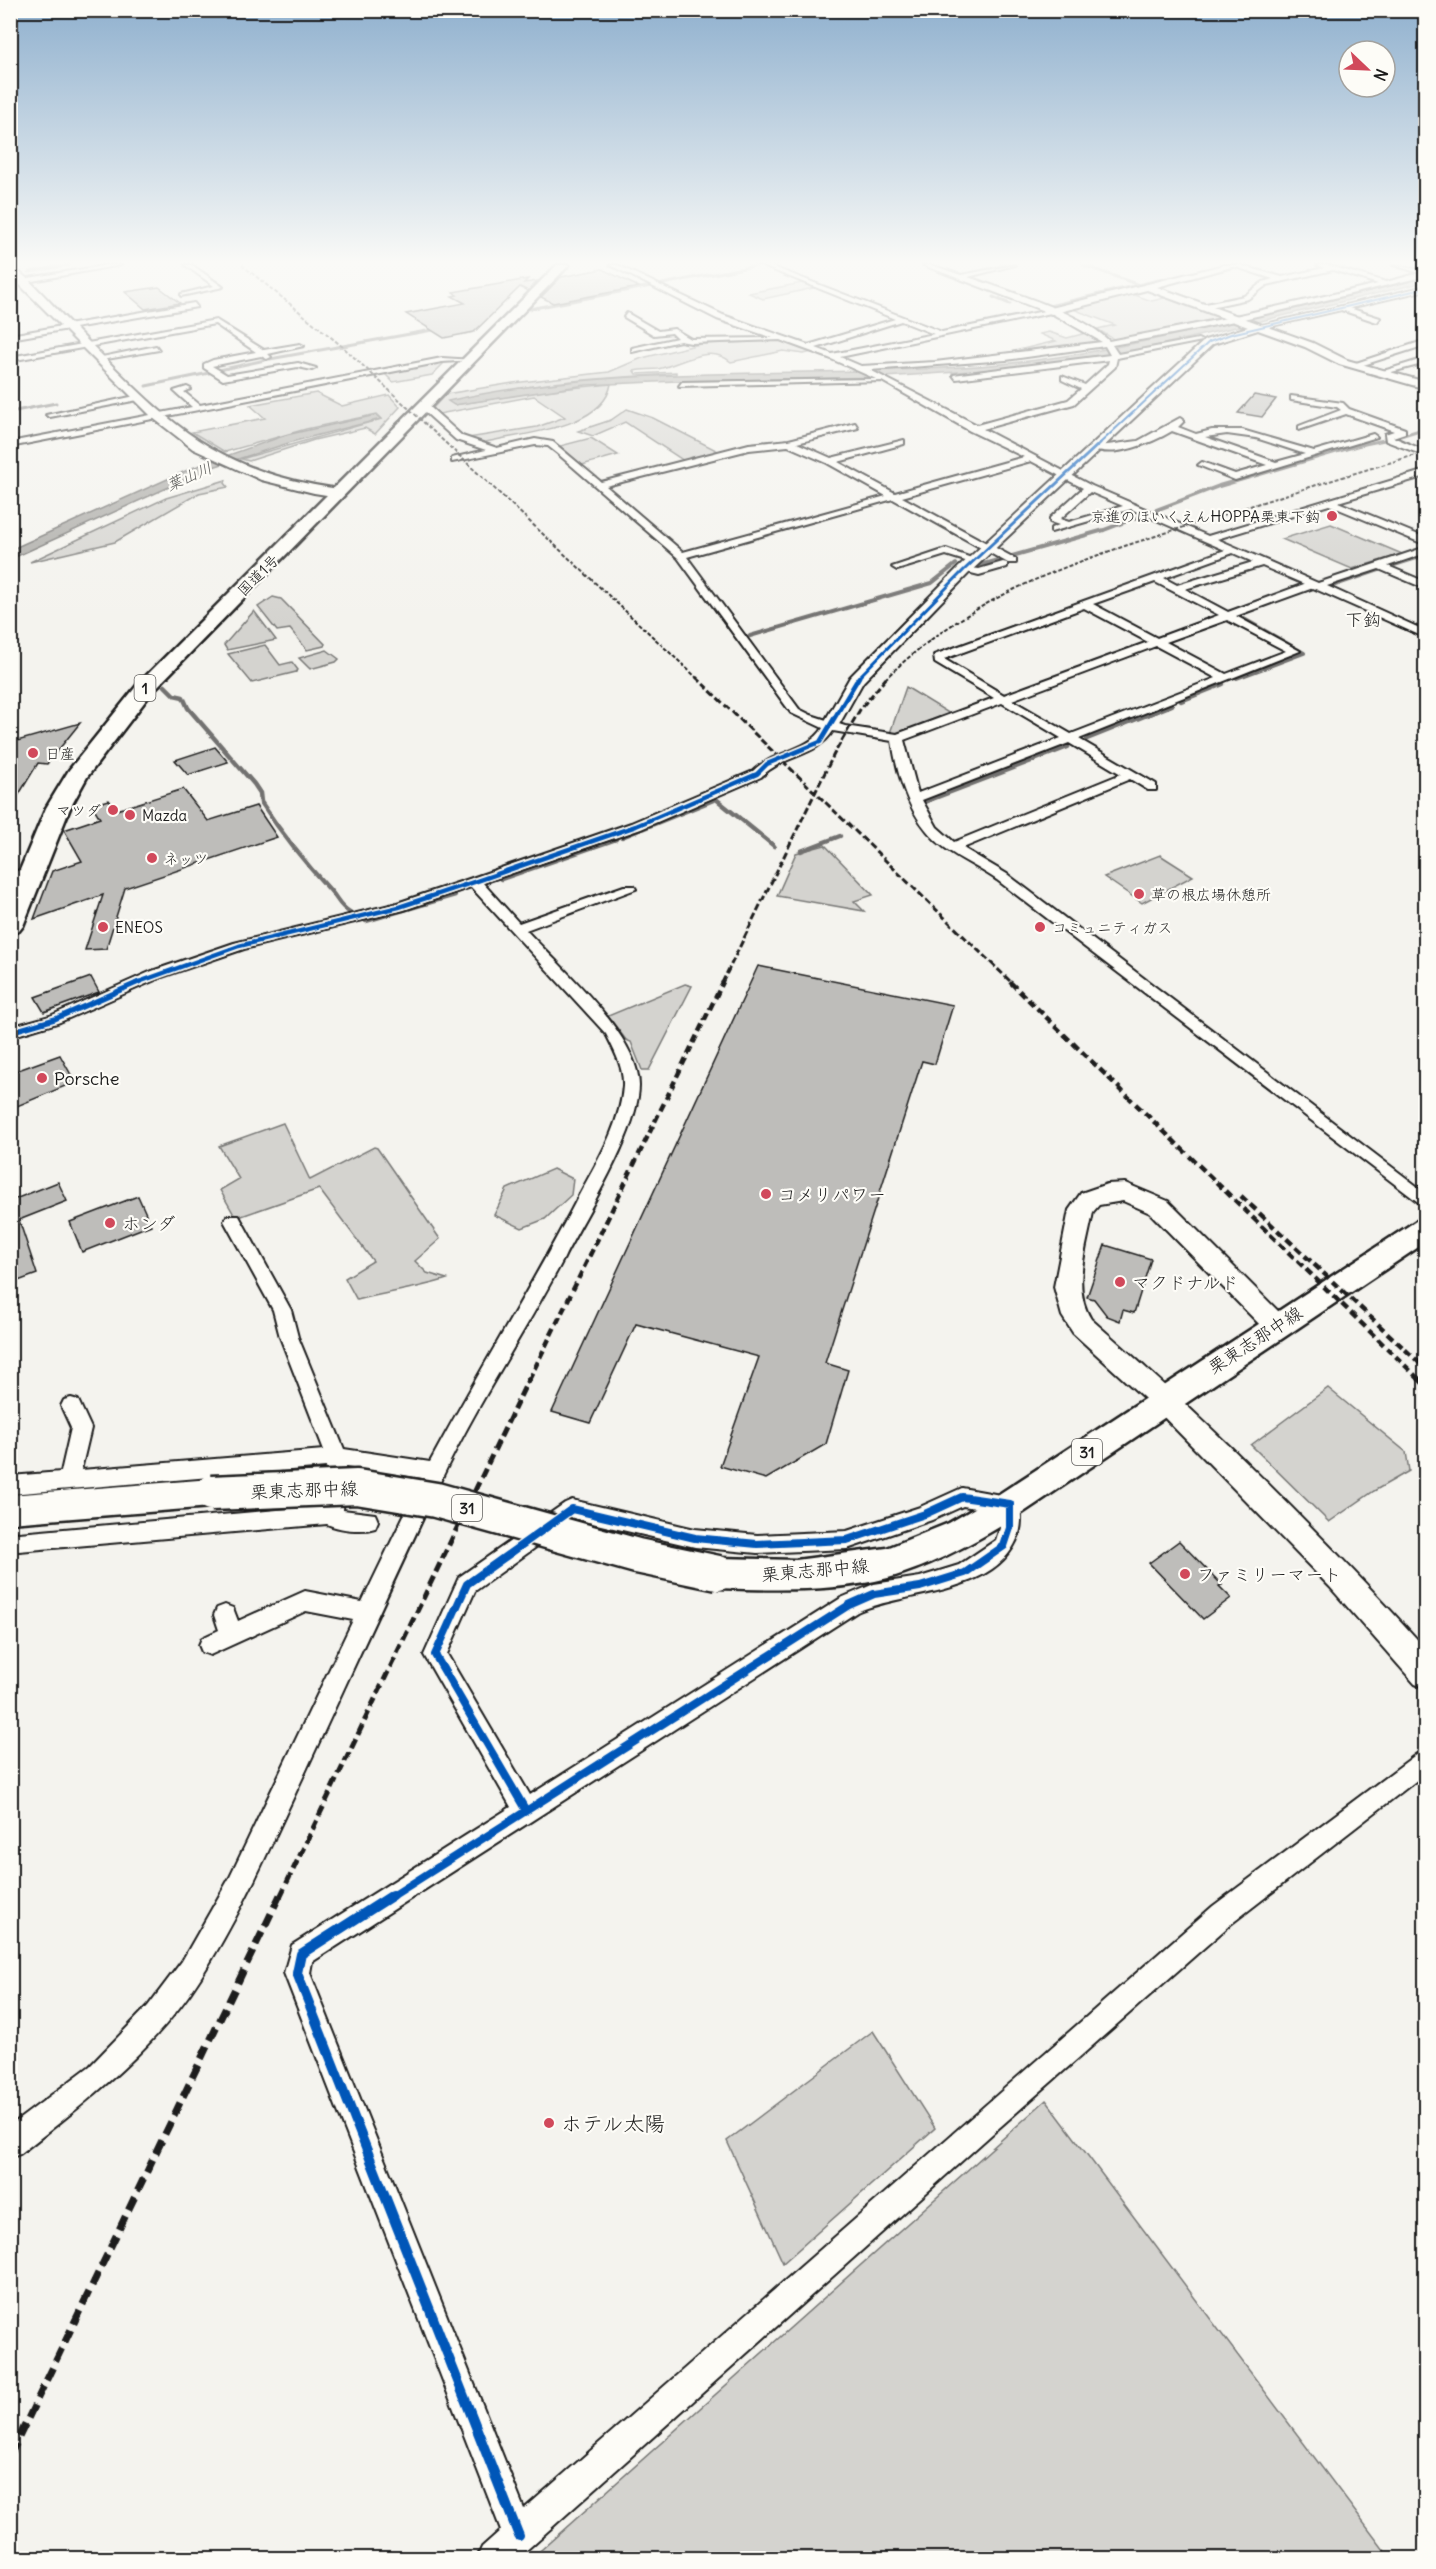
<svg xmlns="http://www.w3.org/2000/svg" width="1436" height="2569" viewBox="0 0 1436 2569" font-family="Delius,'Klee One',sans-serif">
	<rect width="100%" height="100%" fill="#f4f3ee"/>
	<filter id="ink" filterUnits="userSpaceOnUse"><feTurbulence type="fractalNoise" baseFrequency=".0167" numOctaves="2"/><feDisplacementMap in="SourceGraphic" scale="12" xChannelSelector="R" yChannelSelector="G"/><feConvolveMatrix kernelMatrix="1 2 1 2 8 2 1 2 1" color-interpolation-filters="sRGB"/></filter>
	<g filter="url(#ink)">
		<!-- green -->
		<g fill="#d4d3cf" stroke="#787876" stroke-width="1.5">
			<polygon points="802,283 814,288 763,299 749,293"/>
			<polygon points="1129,293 1152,301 1168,297 1224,317 1115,340 1097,329 1115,325 1070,308"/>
			<polygon points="1049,332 1067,338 1090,332 1104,342 1016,357 1006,353 1056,341 1040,334"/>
			<path d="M780 341 812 352 804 354 783 351 731 362C709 343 682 364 658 369 650 370 642 369 634 371L636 374 676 372V374C601 378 525 381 454 405L542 391 611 384C603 430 519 433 482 443L468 438 537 427 565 417 534 396 439 414 433 408 446 394 513 383 609 372 642 358 700 344Z"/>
			<polygon points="438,362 443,364 432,375 393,382 384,373"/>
			<polygon points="316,393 342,406 389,395 400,407 375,434 365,428 314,440 249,461 241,459 382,419 377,414 306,429 225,452 192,432 265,418 250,405"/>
			<polygon points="627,409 653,418 720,452 684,461 625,422 593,436 578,431 611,420"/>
			<polygon points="591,438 618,455 582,465 560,446"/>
			<polygon points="226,480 225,483 228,487 199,493 115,542 30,562 166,498"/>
			<polygon points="1331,524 1402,554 1352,569 1282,539"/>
			<polygon points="273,597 281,599 325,644 324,646 307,650 290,629 277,631 258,607"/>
			<polygon points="254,611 276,640 227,650 224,645"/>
			<polygon points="265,645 280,665 292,662 298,670 296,672 252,683 228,654"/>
			<polygon points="327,650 339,659 336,662 310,669 299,658"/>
			<polygon points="906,687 952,715 901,734 890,733"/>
			<polygon points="825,845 873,895 854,901 864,911 777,896 796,853"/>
			<polygon points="1160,855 1193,876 1142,903 1104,877"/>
			<polygon points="685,984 692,986 649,1070 642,1070 631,1042 626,1040 608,1016"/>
			<path d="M283 1123 310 1180 374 1147 377 1148 440 1239 415 1261 427 1273 447 1279C417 1289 387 1292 357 1300L345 1278 373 1261 319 1189 236 1218 220 1190 239 1179 219 1146Z"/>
			<polygon points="553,1169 573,1179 571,1195 545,1219 522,1228 494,1215 507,1189"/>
			<polygon points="1328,1388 1406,1452 1409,1471 1374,1491 1329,1522 1251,1445"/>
			<polygon points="873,2031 935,2128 783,2263 727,2141"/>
			<polygon points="1046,2100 1390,2558 532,2558"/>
		</g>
		<!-- water -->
		<g fill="#abaaa6" stroke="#72716f" stroke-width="1.5">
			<path d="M1425 278V282L1126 353 1015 368 885 377 677 381 586 385 454 405 448 401C622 362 801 379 978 366 1074 359 1167 337 1261 316 1316 303 1371 291 1425 278Z"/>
			<polygon points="376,415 381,419 295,441 213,467 11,559 10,550 192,468 286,435"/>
		</g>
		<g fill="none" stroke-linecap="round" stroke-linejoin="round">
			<!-- stream-far2 -->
			<g stroke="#72716f" stroke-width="3">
				<polyline points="1083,265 1139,285"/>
				<polyline points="1242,265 1245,265"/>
				<polyline points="29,272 69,265"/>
				<polyline points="962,275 1005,265"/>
				<polyline points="1188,278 1233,268"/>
				<polyline points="662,284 759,265"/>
				<polyline points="993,297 1010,304"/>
				<polyline points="1045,307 1171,277"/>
				<polyline points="529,309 651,286"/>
				<polyline points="270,359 438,329"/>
				<polyline points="219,370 265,360"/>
				<polyline points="146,386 209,373"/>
				<polyline points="10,412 56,403"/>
				<polyline points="1399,440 1394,438 1426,428"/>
				<polyline points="1360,445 1394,438"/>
			</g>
			<!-- stream-far1 -->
			<g stroke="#72716f" stroke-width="4">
				<polyline points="980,565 1104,530 1219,486 1365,443"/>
				<polyline points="1391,566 1426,555"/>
				<polyline points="1329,587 1379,570"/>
				<polyline points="750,636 932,583 956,564"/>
				<polyline points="1237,678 1304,653 1244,619"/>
			</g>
			<!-- stream -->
			<g stroke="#72716f" stroke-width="4.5">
				<path d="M165 686 174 695 183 697 188 708 254 784 260 793 261 802C282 834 304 862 330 890 339 900 338 905 351 913"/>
				<polyline points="1181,701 1223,684"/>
				<polyline points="1087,739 1172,705"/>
				<polyline points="927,801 1068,747"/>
				<polyline points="622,837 716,799 774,846"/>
				<polyline points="801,851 840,836"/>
				<polyline points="501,879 616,839"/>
				<polyline points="366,921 455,895"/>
			</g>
		</g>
		<!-- building -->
		<g fill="#bebdba" stroke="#1c1c1c" stroke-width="1.5">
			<polygon points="602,269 639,287 553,303 541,297 561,277"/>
			<polygon points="528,279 524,283 538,281 528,291 520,287 474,332 444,338 406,314 465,303 452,296 457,295 453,292"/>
			<polygon points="159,287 180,303 145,309 125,292"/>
			<polygon points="1254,395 1276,399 1262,417 1238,413"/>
			<polygon points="80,723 47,764 38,763 10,809 10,743"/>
			<polygon points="215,747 228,762 188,775 175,760"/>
			<polygon points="183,789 208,821 256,806 277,837 125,888 106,949 85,950 103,895 34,919 52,871 82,861 64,830 100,818 92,805 109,800 117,810"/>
			<polygon points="758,966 953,1005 935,1064 922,1061 825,1363 848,1370 826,1444 766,1479 720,1466 759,1357 636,1324 590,1423 552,1412"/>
			<polygon points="91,977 99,992 44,1012 35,997"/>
			<polygon points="60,1055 75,1082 10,1109 10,1073"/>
			<polygon points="58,1182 67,1201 19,1220 37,1274 10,1284 10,1201"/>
			<polygon points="138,1196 151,1225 82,1252 70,1222"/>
			<polygon points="1105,1245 1151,1259 1134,1313 1123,1310 1120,1321 1107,1316 1094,1299 1087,1297"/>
			<polygon points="1179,1541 1222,1585 1219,1586 1231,1598 1203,1619 1149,1563"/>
		</g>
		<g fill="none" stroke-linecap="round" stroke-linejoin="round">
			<!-- street casing -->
			<g stroke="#1c1c1c" stroke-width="4">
				<g id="street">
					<polygon points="108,265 121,265 10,285 10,281"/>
					<polygon points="185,265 192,265 223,287 181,296 181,294 214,286"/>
					<path d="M610 265H617L723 315 808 345 895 319 760 265H768L942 332 1044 311 923 265H931L961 275 1015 265 968 277C1007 291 1081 312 1109 341L1217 320 1378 284 1333 270 1267 285 1248 299 1201 309V305L1244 296 1263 282 1273 279 1230 265H1239L1282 277 1324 268 1317 265H1327L1386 282 1420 273 1393 265 1426 271V276C1322 301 1218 327 1112 345L1118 354 1198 339 1202 341 1117 358 1115 367 1074 404 983 429 1092 486 1208 536 1426 470V476L1338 502 1426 538V545L1329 505 1217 539 1318 583 1426 547V553L1388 566 1426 582V589L1379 569 1327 586 1426 631V638L1313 588 1236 616 1300 651 1079 739 1156 784V790H1148L1130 779 963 848 1007 874 1426 1193V1208L997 880C980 868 961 860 945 848 911 823 898 780 892 741L833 731C816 758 784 754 761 777L641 829 483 883 519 923 624 886H634L636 889 526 930C560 967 639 1035 639 1086 638 1133 586 1214 564 1258 525 1333 477 1403 441 1480 394 1579 349 1678 303 1777 271 1845 241 1914 201 1977 155 2050 86 2102 20 2154L10 2158V2126L90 2066 148 2006 182 1961 230 1877 353 1620 306 1611 210 1655 202 1652 199 1645 202 1638 219 1630 214 1615 217 1608 225 1605 233 1608 238 1621 305 1591 362 1602 422 1478 346 1467 343 1510 375 1514 378 1521 375 1528C362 1532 339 1530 327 1524L19 1551 10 1549V1531L19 1533 322 1506 326 1467 10 1494V1476L61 1472 71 1428 61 1406 64 1400 71 1398 78 1400 91 1428 81 1470 324 1450 280 1337 273 1310 224 1221 227 1216H239L291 1310 298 1337 344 1449 430 1462C477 1374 529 1291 575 1203 594 1166 620 1128 623 1086 624 1068 614 1050 606 1034L471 887 404 910 244 949 162 977 60 1022 10 1037V1027L50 1016 152 971 234 943 394 904 469 879 631 823 753 771C773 751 808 752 823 728L791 713 678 558 557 453 548 446 535 445 452 462V458L486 450 456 440 425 412 420 411V407L431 408 462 436 497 448 535 439 553 442 601 482 749 444 789 440 855 423 858 428 797 443 831 458 904 440V444L838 462 895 493 1024 457 970 431 882 381 679 386 682 382 876 379 829 358 780 340 691 343 680 341 632 352V348L677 338 672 333 654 335 624 317 627 313 658 331 674 329 691 339 773 338 717 319ZM1051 313 1102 342 935 362 861 366 840 357ZM901 321 934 334 832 354 816 348ZM1105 346 1110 355 953 375 956 379 1109 360 1108 364 1085 385 1062 376V380L1081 389 1068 400 977 425 870 370 1006 360ZM788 446 827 463 886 496 683 552 606 486 749 450ZM1031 461 1083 488 1050 518V522L1059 525 1051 528V532L1131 509 1225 550 934 655 935 663 994 698 897 734 845 726 811 715 799 709 687 557 893 499 1008 563H1016V559L902 497ZM1090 492 1123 506 1069 522 1060 519ZM1233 553 1253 562 1177 585 1164 578ZM1262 566 1304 584 1228 612 1185 589ZM1155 582 1219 615 1157 638 1093 604ZM1084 608 1148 642 1004 695 944 659ZM1227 620 1286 651 1226 674 1166 642ZM1156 646 1216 678 1071 734 1012 700ZM1002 703 1061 738 918 793 904 740ZM1069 743 1121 774 954 842 937 827 922 800Z"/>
					<polygon points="1426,286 1426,290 1349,308 1380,318 1377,322 1341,310 1258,329 1254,327"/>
					<polygon points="194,303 197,307 10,339 10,335"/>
					<polygon points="216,320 264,350 300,344 304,346 268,354 271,357 267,359 261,356 212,366 227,375 298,363 316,368 312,370 298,367 223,380 204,368 204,364 213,360 256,352 215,324 10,361 10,357"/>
					<polygon points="1426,340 1426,345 1357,367 1350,365"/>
					<polygon points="156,346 159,350 101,360 97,358"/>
					<polygon points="442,358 474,360 442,362 10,447 10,442 192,407 174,391 187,387 191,389 184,392 200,405"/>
					<polygon points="1426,358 1426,363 1384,374 1380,372"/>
					<polygon points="140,395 143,399 50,417 46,415"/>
					<polygon points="1291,396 1343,403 1349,409 1405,429 1405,433 1393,437 1426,451 1426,456 1386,441 1385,434 1394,431 1346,414 1299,430 1299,426 1341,410 1337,407 1291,400"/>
					<path d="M1180 418 1184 421 1178 427 1196 434 1212 430H1242L1314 451 1373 434 1377 437 1235 480 1198 465 1202 462 1235 474 1267 465 1172 431C1154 442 1111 460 1092 447L1138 441ZM1227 434 1256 438 1305 454 1276 462 1205 437Z"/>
					<polygon points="946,549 980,561 975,564 946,555 897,570 892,567"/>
					<polygon points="1003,562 1007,563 1007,567 979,575 959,570 964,567 979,569"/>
					<polygon points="34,866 41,870 39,873 10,881 10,873"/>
					<path d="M962 1488 1017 1498C1022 1508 1022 1523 1019 1534 998 1596 906 1590 857 1612L312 1962 310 1973 524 2509 1213 1906 1426 1747V1773L1231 1924 992 2134 530 2547 517 2558H477L482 2547 501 2530 284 1973 292 1945 511 1807 424 1655 459 1577 565 1503 572 1500 695 1529 757 1535 847 1531 920 1507ZM963 1506 1000 1512V1528L996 1540 959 1565 920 1577 874 1584 841 1598 530 1795 447 1654 475 1591 575 1519 695 1547 757 1553 847 1549 932 1520Z"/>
				</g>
			</g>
			<!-- secondary casing -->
			<g stroke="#1c1c1c" stroke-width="4">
				<g id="secondary">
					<polygon points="1224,265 1239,265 1157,287 1313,343 1347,360 1426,382 1426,389 1339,364 1305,347 1258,330 1213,344 969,573 863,682 836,730 824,730 822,726 850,677 959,567 1205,340 1248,327 1147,290 1051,314 1046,311 1047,309"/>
					<path d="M10 266C27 274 58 312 73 326 163 416 206 470 339 489L345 493 339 497 314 493 261 480 193 449 153 418 10 275Z"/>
					<path d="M1125 1183 1168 1201 1286 1319 1290 1326 1286 1333 1277 1336 1268 1333 1150 1213 1123 1201 1099 1205 1093 1212C1087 1247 1071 1288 1091 1319 1209 1422 1321 1533 1426 1649V1688L1415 1684 1330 1587 1154 1407 1073 1333 1062 1316 1054 1287 1069 1210 1081 1193 1107 1184Z"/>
				</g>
			</g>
			<!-- primary casing -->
			<g stroke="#1c1c1c" stroke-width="5">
				<g id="primary">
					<path d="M1426 1218V1242L1021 1514C982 1538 933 1566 888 1578 836 1592 772 1590 718 1588L706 1584 701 1573 706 1562 718 1558 796 1560 887 1548 949 1523 999 1494 1416 1221Z"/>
					<polygon points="211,1479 222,1483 227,1493 222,1503 211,1507 10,1523 10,1495"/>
				</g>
			</g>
			<!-- highway casing -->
			<g stroke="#1c1c1c" stroke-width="5">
				<polygon id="highway" points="557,265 569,265 152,692 87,777 70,808 23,926 19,931 10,934 10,894 46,808 69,770 138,684"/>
			</g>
			<!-- street -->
			<use href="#street" fill="#fdfcf7" fill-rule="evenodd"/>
			<!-- secondary -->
			<use href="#secondary" fill="#fdfcf7" fill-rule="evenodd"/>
			<!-- primary -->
			<use href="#primary" fill="#fdfcf7" fill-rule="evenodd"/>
			<!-- highway -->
			<use href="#highway" fill="#fdfcf7" fill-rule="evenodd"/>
			<!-- rail-far4 -->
			<g stroke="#1c1c1c" stroke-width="2" stroke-dasharray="4 2" stroke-linecap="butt">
				<polyline points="242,265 343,347 698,679"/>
				<path d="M885 679C978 589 1080 560 1200 522 1275 498 1350 474 1426 452"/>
			</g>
			<!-- rail-far3 -->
			<g stroke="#1c1c1c" stroke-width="3" stroke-dasharray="7 3" stroke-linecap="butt">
				<polyline points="696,677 1012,983"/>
				<polyline points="722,983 834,754 861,708 887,677"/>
			</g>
			<!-- rail-far2 -->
			<g stroke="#1c1c1c" stroke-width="4.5" stroke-dasharray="8 4.5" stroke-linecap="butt">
				<polyline points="1010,982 1420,1380"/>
				<polyline points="1241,1196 1426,1369"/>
				<polyline points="529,1380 723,982"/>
			</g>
			<!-- rail-far1 -->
			<g stroke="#1c1c1c" stroke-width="5" stroke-dasharray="10 5" stroke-linecap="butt">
				<polyline points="1418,1378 1426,1386"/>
				<polyline points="280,1897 529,1378"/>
			</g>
			<!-- rail -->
			<polyline stroke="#1c1c1c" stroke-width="7" stroke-dasharray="14 7" stroke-linecap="butt" points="10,2456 280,1895"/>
			<!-- primary-bridge casing -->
			<g stroke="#1c1c1c" stroke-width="39" stroke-linecap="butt">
				<polyline id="primary-bridge" points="211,1493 357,1487 436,1500 637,1556 718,1573"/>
			</g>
			<!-- primary-bridge -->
			<use href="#primary-bridge" stroke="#fdfcf7" stroke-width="34"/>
			<!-- cycleway-far5 casing -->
			<g stroke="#fdfcf7" stroke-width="4">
				<polyline id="cycleway-far5" points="1098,445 1209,342 1231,334 1426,288"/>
			</g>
			<!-- cycleway-far4 casing -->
			<g stroke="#fdfcf7" stroke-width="5">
				<polyline id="cycleway-far4" points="857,679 964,570 1100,443"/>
			</g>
			<!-- cycleway-far3 casing -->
			<g stroke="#fdfcf7" stroke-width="8">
				<polyline id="cycleway-far3" points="136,983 239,946 399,907 474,882 636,826 757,774 767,764 820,742 859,677"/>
			</g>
			<!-- cycleway-far2 casing -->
			<g stroke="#fdfcf7" stroke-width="9">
				<polyline id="cycleway-far2" points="10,1032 55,1019 139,982"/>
			</g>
			<!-- cycleway-far1 casing -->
			<g stroke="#fdfcf7" stroke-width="11">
				<polyline id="cycleway-far1" points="391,1897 849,1605 874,1594 920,1587 965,1573 1004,1546 1010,1528 1010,1504 962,1497 925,1514 847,1540 757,1544 695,1538 572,1509 467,1584 435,1655 525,1809"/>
			</g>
			<!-- cycleway casing -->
			<g stroke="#fdfcf7" stroke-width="14">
				<polyline id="cycleway" points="393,1895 301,1954 297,1973 519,2536"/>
			</g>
			<!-- cycleway-far5 -->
			<use href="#cycleway-far5" stroke="#0057b8" stroke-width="2"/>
			<!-- cycleway-far4 -->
			<use href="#cycleway-far4" stroke="#0057b8" stroke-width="3"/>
			<!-- cycleway-far3 -->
			<use href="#cycleway-far3" stroke="#0057b8" stroke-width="4.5"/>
			<!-- cycleway-far2 -->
			<use href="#cycleway-far2" stroke="#0057b8" stroke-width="5"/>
			<!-- cycleway-far1 -->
			<use href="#cycleway-far1" stroke="#0057b8" stroke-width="8"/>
			<!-- cycleway -->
			<use href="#cycleway" stroke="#0057b8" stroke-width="10"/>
		</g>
	</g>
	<!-- sky -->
	<linearGradient id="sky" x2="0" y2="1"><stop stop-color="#8fb0ce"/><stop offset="0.42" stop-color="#fafaf7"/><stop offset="1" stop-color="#fafaf7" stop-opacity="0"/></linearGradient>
	<rect width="1436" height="624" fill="url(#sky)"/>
	<!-- markers -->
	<g fill="#d1495b" stroke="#fdfcf7" stroke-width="2">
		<circle cx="1332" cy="516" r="6"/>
		<circle cx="33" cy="753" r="6"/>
		<circle cx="113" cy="810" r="6"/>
		<circle cx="130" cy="815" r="6"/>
		<circle cx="152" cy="858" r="6"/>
		<circle cx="1139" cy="894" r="6"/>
		<circle cx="103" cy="927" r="6"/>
		<circle cx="1040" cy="927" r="6"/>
		<circle cx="42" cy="1078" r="6"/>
		<circle cx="766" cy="1194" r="6"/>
		<circle cx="110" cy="1223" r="6"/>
		<circle cx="1120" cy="1282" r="6"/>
		<circle cx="1185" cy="1574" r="6"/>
		<circle cx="549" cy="2123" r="6"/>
	</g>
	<g text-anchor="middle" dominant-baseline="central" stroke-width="4.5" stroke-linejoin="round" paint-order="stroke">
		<!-- far-poi labels -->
		<g font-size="15" fill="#1c1c1c" stroke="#fdfcf7" text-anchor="start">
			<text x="1320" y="516" text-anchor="end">京進のほいくえんHOPPA栗東下鈎</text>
			<text x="45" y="753">日産</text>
			<text x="101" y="810" text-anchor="end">マツダ</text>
			<text x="142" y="815">Mazda</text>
			<text x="164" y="858">ネッツ</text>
			<text x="1151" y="894">草の根広場休憩所</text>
			<text x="115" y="927">ENEOS</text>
			<text x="1052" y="927">コミュニティガス</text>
		</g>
		<!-- far-street labels -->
		<g font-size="15" fill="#1c1c1c" stroke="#fdfcf7">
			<text transform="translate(258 575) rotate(-45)">国道1号</text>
		</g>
		<!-- far-water labels -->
		<g font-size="16" font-style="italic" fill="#5c5c5a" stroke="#fdfcf7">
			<text transform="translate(189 476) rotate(-24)">葉山川</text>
		</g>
		<!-- shield labels -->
		<g fill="#fdfcf7" stroke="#605f5e" stroke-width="1.5">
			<rect x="134.5" y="675" width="21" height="26" rx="4.5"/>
			<rect x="1072" y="1439" width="30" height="26" rx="4.5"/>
			<rect x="452" y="1495" width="30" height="26" rx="4.5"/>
		</g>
		<g font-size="16" font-weight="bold" fill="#1c1c1c">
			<text x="145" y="688">1</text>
			<text x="1087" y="1452">31</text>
			<text x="467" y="1508">31</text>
		</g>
		<!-- far-quarter labels -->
		<g font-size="18" fill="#1c1c1c" stroke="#fdfcf7">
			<text x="1363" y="619">下鈎</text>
		</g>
		<!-- poi labels -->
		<g font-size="18" fill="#1c1c1c" stroke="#fdfcf7" text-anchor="start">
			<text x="54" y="1078">Porsche</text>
			<text x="778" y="1194">コメリパワー</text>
			<text x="122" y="1223">ホンダ</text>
			<text x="1132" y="1282">マクドナルド</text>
			<text x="1197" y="1574">ファミリーマート</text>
		</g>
		<!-- street labels -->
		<g font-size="18" fill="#1c1c1c" stroke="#fdfcf7">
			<text transform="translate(1255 1340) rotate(-33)">栗東志那中線</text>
			<text transform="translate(304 1490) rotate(-2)">栗東志那中線</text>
			<text transform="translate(815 1570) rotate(-5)">栗東志那中線</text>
		</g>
		<!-- near-poi labels -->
		<g font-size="21" fill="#1c1c1c" stroke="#fdfcf7" text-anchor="start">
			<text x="561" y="2123">ホテル太陽</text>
		</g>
	</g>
	<!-- margin -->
	<rect width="1436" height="2569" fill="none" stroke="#fdfcf7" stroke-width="36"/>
	<rect x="18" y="18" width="1400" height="2533" fill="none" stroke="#1c1c1c" stroke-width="2" filter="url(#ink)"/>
	<!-- north arrow -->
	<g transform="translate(1367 69) rotate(113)"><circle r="28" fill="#fdfcf7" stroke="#a3a29f" stroke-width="1.5"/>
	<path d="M0-4.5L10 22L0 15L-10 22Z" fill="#d1495b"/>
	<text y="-9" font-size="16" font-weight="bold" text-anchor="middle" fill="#1c1c1c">N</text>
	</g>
</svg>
